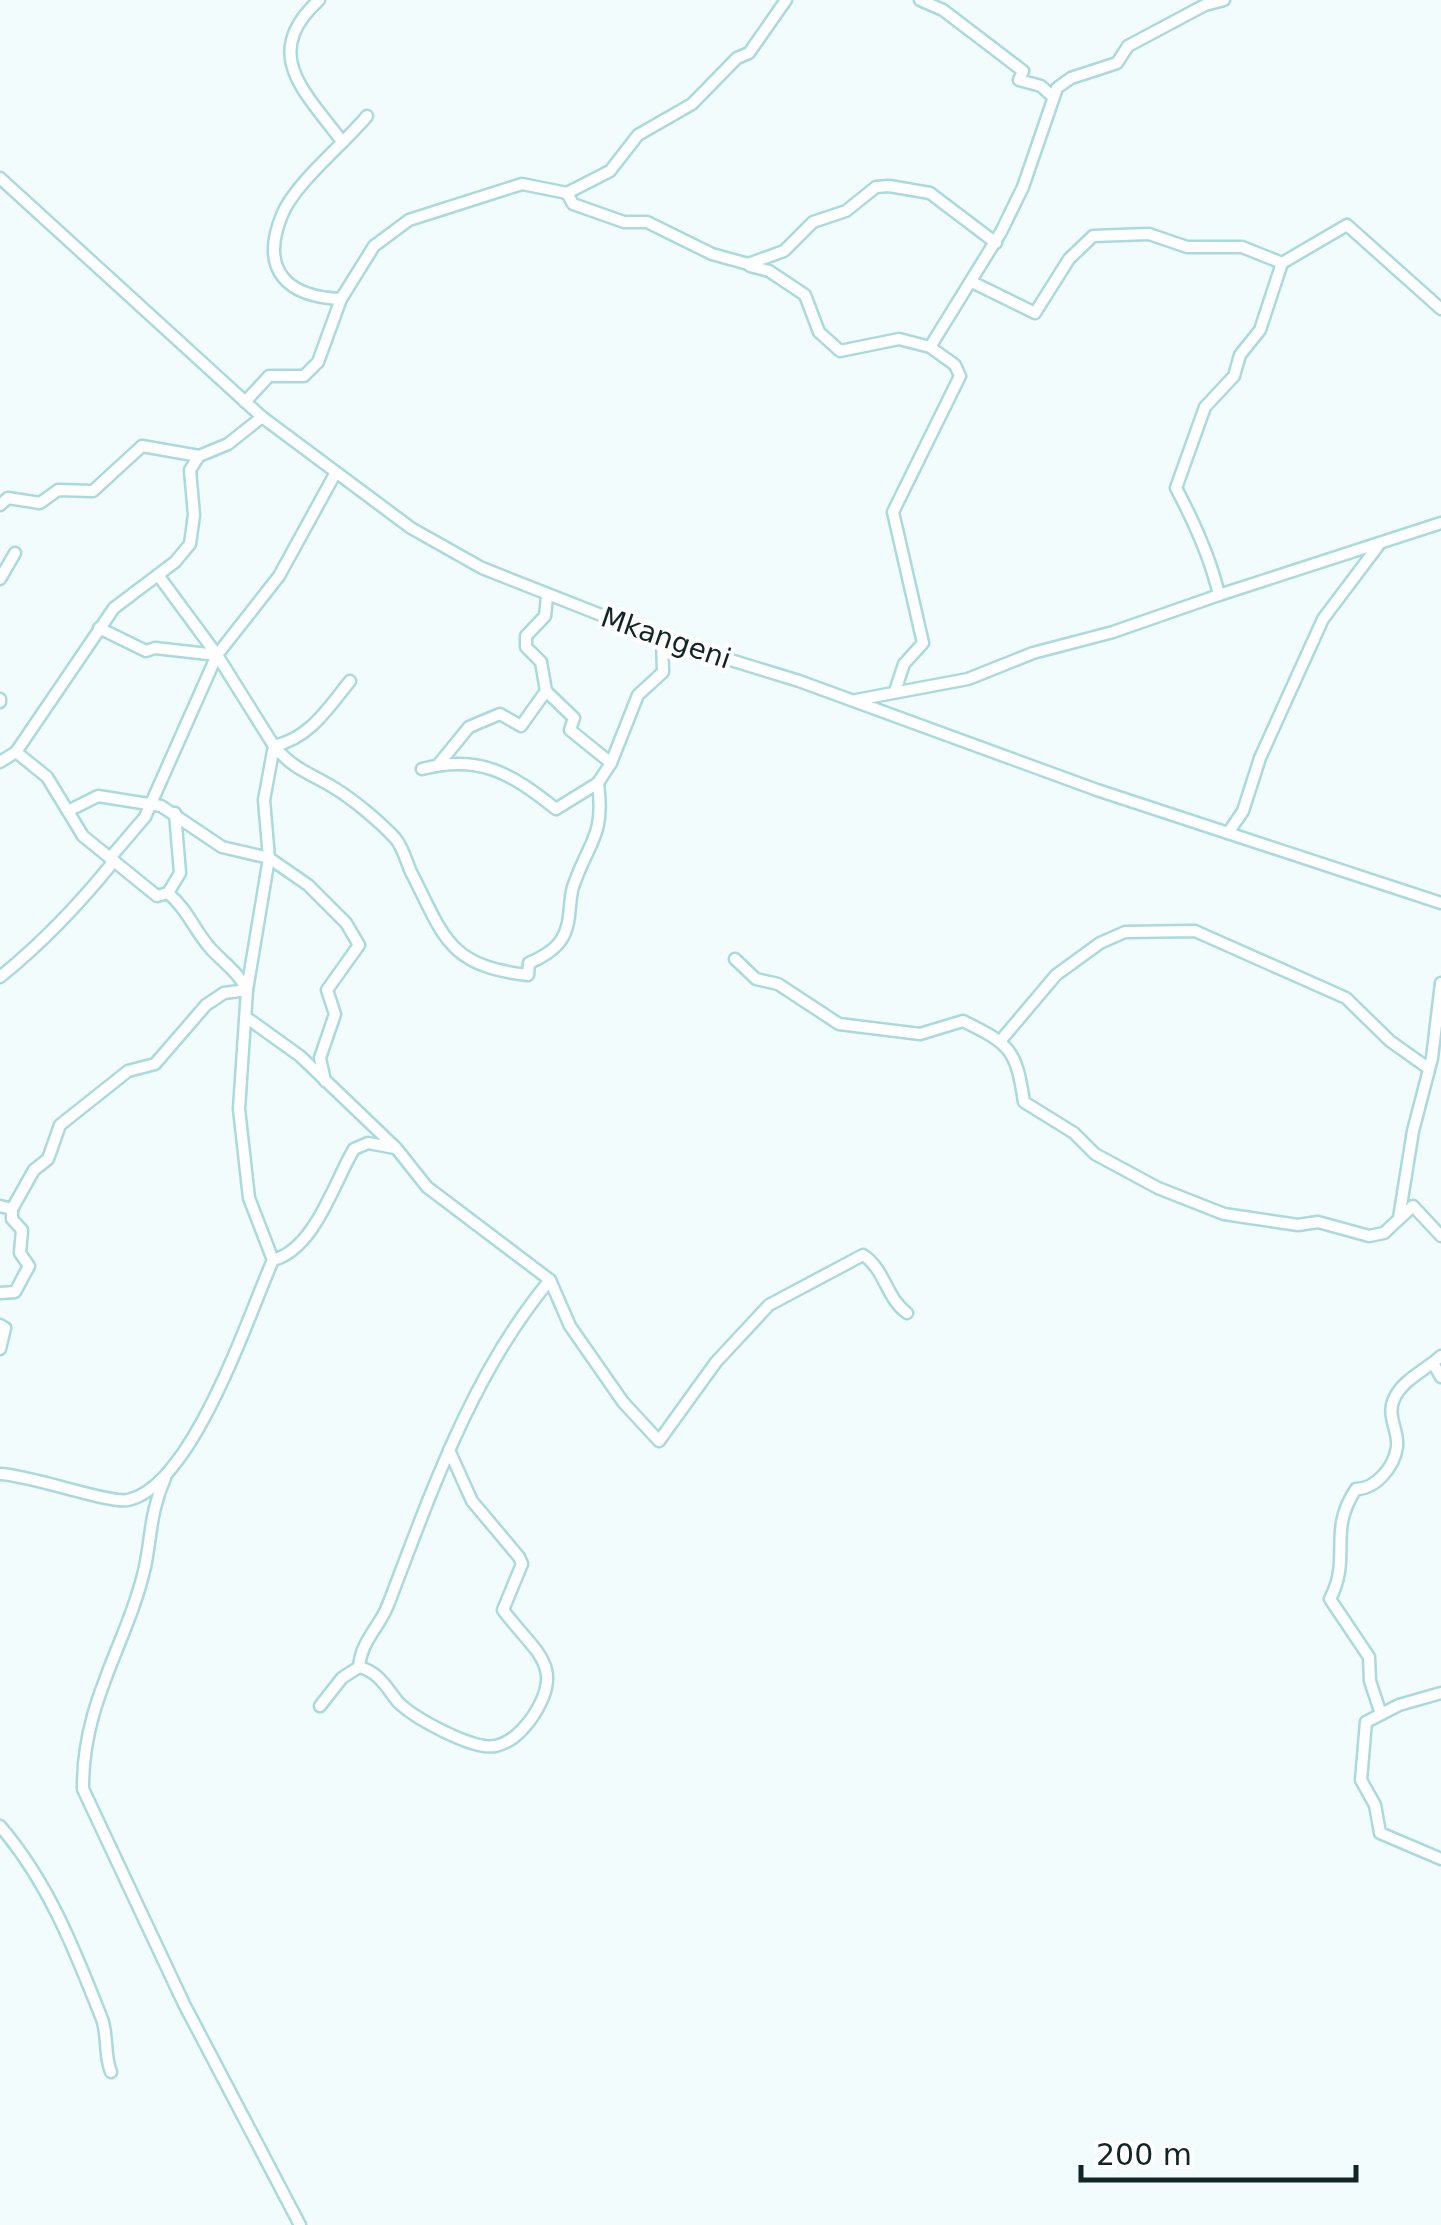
<svg xmlns="http://www.w3.org/2000/svg" width="1441" height="2225" viewBox="0 0 1441 2225" font-family="'DejaVu Sans',sans-serif">
	<rect width="100%" height="100%" fill="#f2fcfc"/>
	<g fill="none" stroke-linecap="round" stroke-linejoin="round">
		<!-- minor casing -->
		<g stroke="#aadadd" stroke-width="15">
			<g id="minor">
				<path d="M319 0C261 53 303 90 341 140"/>
				<polyline points="920,0 943,10 1023,71 1019,80 1041,86 1053,97"/>
				<polyline points="0,178 262,417 411,528 482,568 662,639 799,681 1097,790 1441,903"/>
				<polyline points="567,193 573,204 624,222 647,222 712,254 748,264 784,251 813,222 846,211 876,187 889,186 930,193 996,243"/>
				<path d="M1282 263 1260 330 1240 355 1234 376 1205 407 1176 488C1193 520 1211 560 1219 595L1441 523"/>
				<polyline points="750,266 769,271 805,295 819,332 840,351 899,339 930,347"/>
				<polyline points="974,283 1035,313 1069,259 1093,236 1149,234 1187,247 1242,247 1282,263 1347,225 1441,309"/>
				<path d="M341 299C288 297 259 271 282 215 294 184 345 143 367 116"/>
				<polyline points="245,402 269,376 304,376 318,362 341,299 374,246 409,220 522,184 567,193 610,171 638,135 692,104 737,58 749,53 786,0"/>
				<polyline points="0,505 8,498 40,503 58,490 93,491 142,446 199,456"/>
				<polyline points="0,579 15,553"/>
				<polyline points="547,596 545,616 526,636 526,647 541,662 546,691 574,718 570,730 611,763"/>
				<polyline points="99,628 146,651 155,648 217,655"/>
				<path d="M350 681C328 708 310 738 274 746 295 771 309 772 336 789 355 801 379 821 395 838 403 847 406 861 411 872 444 936 447 966 528 975L529 963C539 959 555 950 561 940 572 924 568 904 573 887 589 840 605 837 598 783L611 763 638 695 663 672 662 639"/>
				<polyline points="895,691 904,664 923,643 893,512 960,376 955,365 930,347 1001,232 1023,187 1057,88 1071,78 1117,63 1128,46 1205,5 1224,0"/>
				<polyline points="0,699 0,702"/>
				<polyline points="856,700 968,679 1033,653 1113,632 1219,595"/>
				<polyline points="16,752 47,777 83,836 157,896 168,893"/>
				<polyline points="0,762 16,752 114,608 175,562 190,544 194,515 190,470 199,456 228,444 262,417"/>
				<polyline points="438,765 469,727 500,714 521,726 546,691"/>
				<path d="M422 769C479 754 511 773 556 809L598 783"/>
				<polyline points="68,811 98,796 161,806 222,847 269,858 308,885 346,923 359,945 327,990 335,1014 320,1058 325,1081"/>
				<polyline points="1228,833 1243,811 1260,758 1323,619 1378,546"/>
				<polyline points="110,858 145,817 217,655 279,576 335,474"/>
				<path d="M735 959 756 979 778 984 839 1024 920 1034 963 1021C1010 1044 1016 1049 1024 1102L1074 1133 1095 1154 1158 1188 1224 1214 1298 1225 1318 1222 1369 1236 1384 1233 1413 1206 1441 1236"/>
				<path d="M0 977C41 944 81 902 114 861"/>
				<path d="M247 1018 300 1056 396 1148 427 1187 550 1280 570 1326 623 1402 659 1441 716 1362 769 1305 863 1255C885 1269 886 1298 907 1313"/>
				<polyline points="1002,1039 1056,975 1100,943 1125,932 1195,931 1346,998 1390,1041 1428,1068"/>
				<polyline points="0,1206 12,1209 12,1219 22,1230 20,1253 29,1266 15,1292 0,1293"/>
				<path d="M12 1209 34 1170 48 1159 60 1125 128 1071 155 1064 206 1005 224 993 247 990C238 972 225 964 211 949 194 930 188 910 168 893L180 873 175 813"/>
				<polyline points="1399,1218 1413,1131 1432,1058 1441,983"/>
				<path d="M273 1260C315 1249 334 1182 354 1149L368 1143 395 1148"/>
				<polyline points="0,1325 5,1328 0,1349"/>
				<polyline points="1433,1363 1441,1377"/>
				<path d="M0 1474C31 1475 109 1504 128 1500 193 1486 248 1316 273 1260L249 1198 239 1109 247 990 269 858 264 800 274 746 217 655 158 575"/>
				<path d="M165 1478C150 1513 152 1532 145 1567 127 1645 82 1702 83 1789L184 2004 300 2225"/>
				<path d="M359 1667C361 1641 379 1628 388 1605 431 1493 472 1373 550 1280"/>
				<polyline points="1441,1693 1399,1705 1366,1722 1361,1780 1375,1805 1380,1833 1441,1859"/>
				<path d="M320 1706 342 1678 359 1667C379 1672 386 1687 398 1702 414 1718 472 1750 495 1746 511 1743 522 1731 531 1719 568 1666 534 1652 503 1610L522 1564 519 1557 472 1501 449 1450"/>
				<path d="M1381 1714 1370 1681 1369 1657 1330 1599C1352 1557 1327 1532 1356 1489 1376 1489 1394 1467 1397 1447 1399 1430 1386 1416 1394 1399 1403 1379 1426 1370 1441 1356"/>
				<path d="M0 1826C49 1883 75 1951 102 2019 108 2035 104 2055 111 2072"/>
			</g>
		</g>
		<!-- minor -->
		<use href="#minor" stroke="#fff" stroke-width="10"/>
	</g>
	<g text-anchor="middle" dominant-baseline="central" stroke-width="9" stroke-linejoin="round" paint-order="stroke">
		<!-- street labels -->
		<g font-size="28" fill="#122526" stroke="#fff">
			<text transform="translate(666 638) rotate(19)">Mkangeni</text>
		</g>
	</g>
	<!-- scale -->
	<path d="M1081 2165v15h275v-15" fill="none" stroke="#122526" stroke-width="5"/>
	<text x="1096" y="2165" font-size="30" fill="#122526" stroke="#ffffff" stroke-width="8" paint-order="stroke">200 m</text>
</svg>
